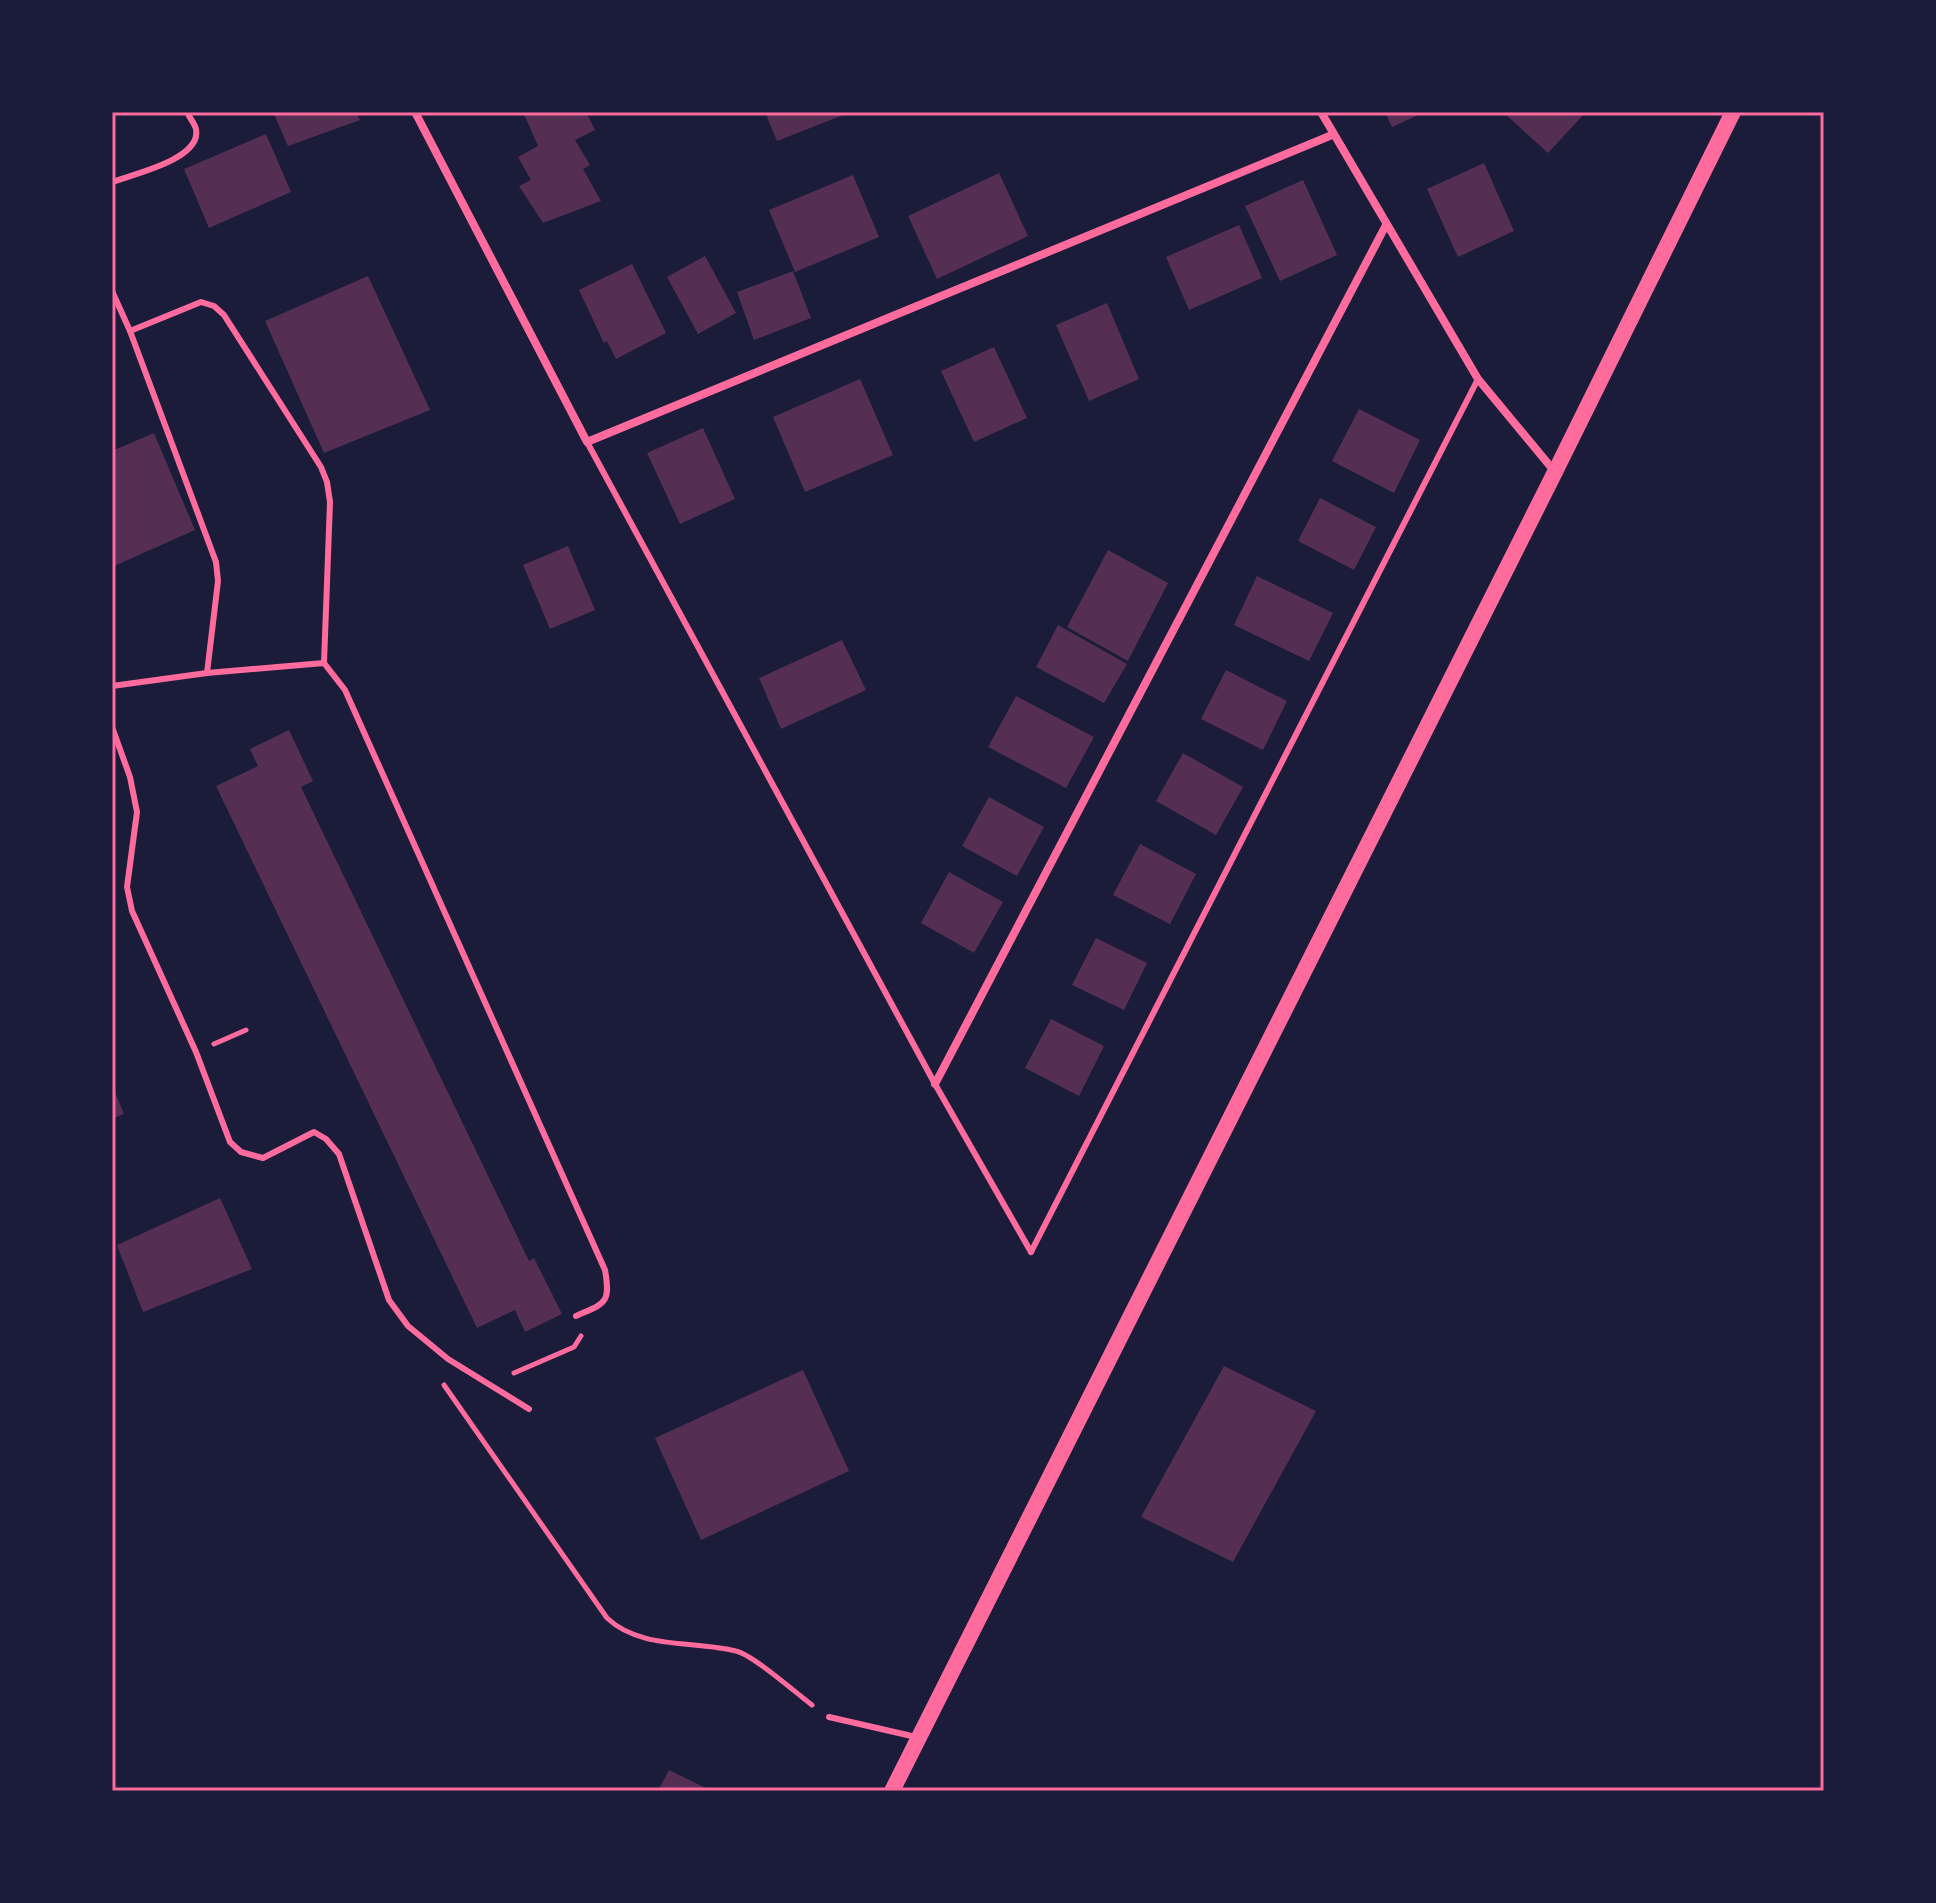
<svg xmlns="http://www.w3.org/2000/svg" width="1936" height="1903" viewBox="0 0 1936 1903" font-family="Arial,sans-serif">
	<rect width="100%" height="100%" fill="#1b1b3a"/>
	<!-- building -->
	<g fill="#542f53">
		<polygon points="273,112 356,112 360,120 288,146"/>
		<polygon points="523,112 586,112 595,130 575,140 590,165 583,169 601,201 543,223 519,186 531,180 518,157 538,146"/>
		<polygon points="765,112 851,112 777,141"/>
		<polygon points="1385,112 1425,112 1392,127"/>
		<polygon points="1503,112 1586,112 1548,153"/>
		<polygon points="266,134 291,192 209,228 184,169"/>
		<polygon points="1484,163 1514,231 1458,257 1427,189"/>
		<polygon points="999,173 1028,236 937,279 908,216"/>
		<polygon points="853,175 879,237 795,272 769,210"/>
		<polygon points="1303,180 1337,255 1280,281 1245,206"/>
		<polygon points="1239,225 1262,278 1189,310 1166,257"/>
		<polygon points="705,256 736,313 698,334 667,277"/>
		<polygon points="632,264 666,333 616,359 607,341 604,343 579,290"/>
		<polygon points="793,271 811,318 754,340 737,292"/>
		<polygon points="368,276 430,410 324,453 265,321"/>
		<polygon points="1107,303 1139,379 1089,401 1056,325"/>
		<polygon points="994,347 1027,418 974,442 941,371"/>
		<polygon points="860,379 893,455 805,492 773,417"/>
		<polygon points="1359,409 1420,440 1394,493 1332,461"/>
		<polygon points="703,428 735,499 680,524 647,453"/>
		<polygon points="154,433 195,530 112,567 112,451"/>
		<polygon points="1320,498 1376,527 1354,570 1298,541"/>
		<polygon points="568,546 595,610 550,629 523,565"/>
		<polygon points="1108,550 1168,583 1128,661 1067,627"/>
		<polygon points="1257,576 1333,613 1309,661 1234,625"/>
		<polygon points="1058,625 1127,664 1104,703 1036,667"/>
		<polygon points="842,640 866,690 781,729 759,678"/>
		<polygon points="1226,670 1287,701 1263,750 1201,719"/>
		<polygon points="1016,696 1094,737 1066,788 988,747"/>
		<polygon points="289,730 313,781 301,787 529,1261 534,1258 562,1314 525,1332 515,1310 477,1328 216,786 258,766 250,749"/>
		<polygon points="1183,753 1243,787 1216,835 1156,801"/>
		<polygon points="989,797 1044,827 1017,876 962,846"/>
		<polygon points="1140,844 1196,874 1170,924 1113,895"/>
		<polygon points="949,872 1003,902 974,953 921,923"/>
		<polygon points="1096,938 1147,963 1124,1010 1072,985"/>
		<polygon points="1051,1019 1104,1046 1079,1096 1025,1068"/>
		<polygon points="112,1085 124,1114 112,1119"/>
		<polygon points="220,1198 252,1269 143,1312 117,1245"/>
		<polygon points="1224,1366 1316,1411 1233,1562 1141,1517"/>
		<polygon points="803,1370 849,1471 701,1540 655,1438"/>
		<polygon points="669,1770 712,1791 658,1791"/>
	</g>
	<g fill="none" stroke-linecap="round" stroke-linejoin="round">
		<!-- path -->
		<g stroke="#ff6b9d" stroke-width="5">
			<polyline points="214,1044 246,1030"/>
			<polyline points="514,1373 574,1347 581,1336"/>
			<path d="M444 1385 607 1618C641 1650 694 1640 736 1651 753 1655 796 1693 812 1705"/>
		</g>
		<!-- service -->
		<g stroke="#ff6b9d" stroke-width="6">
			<path d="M112 182C134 174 202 159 196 129 195 124 189 117 187 112"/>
			<polyline points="112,291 130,331 216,562 218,581 207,673"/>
			<polyline points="130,331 201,302 214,306 224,315 321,467 327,482 330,502 324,663"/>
			<polyline points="587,442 935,1084 1031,1252"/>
			<path d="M112 686 207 673 324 663 345 690 605 1270C611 1304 605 1303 576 1316"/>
			<polyline points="112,727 130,777 137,812 127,887 132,911 196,1052 230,1142 241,1152 263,1158 314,1132 326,1139 339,1154 389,1300 408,1326 448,1359 529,1409"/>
			<polyline points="1031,1252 1478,379"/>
			<polyline points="829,1717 916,1737"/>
		</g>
		<!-- minor -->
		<g stroke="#ff6b9d" stroke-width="8">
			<polyline points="415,112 587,442 1332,135"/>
			<polyline points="1321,112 1478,379 1555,472"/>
			<polyline points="935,1084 1386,225"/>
		</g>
		<!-- secondary -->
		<polyline stroke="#ff6b9d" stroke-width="16" points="892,1791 1555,472 1733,112"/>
	</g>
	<!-- border -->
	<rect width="1936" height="1903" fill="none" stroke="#1b1b3a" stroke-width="228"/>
	<rect x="114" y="114" width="1708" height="1675" fill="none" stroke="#ff6b9d" stroke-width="3"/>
</svg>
